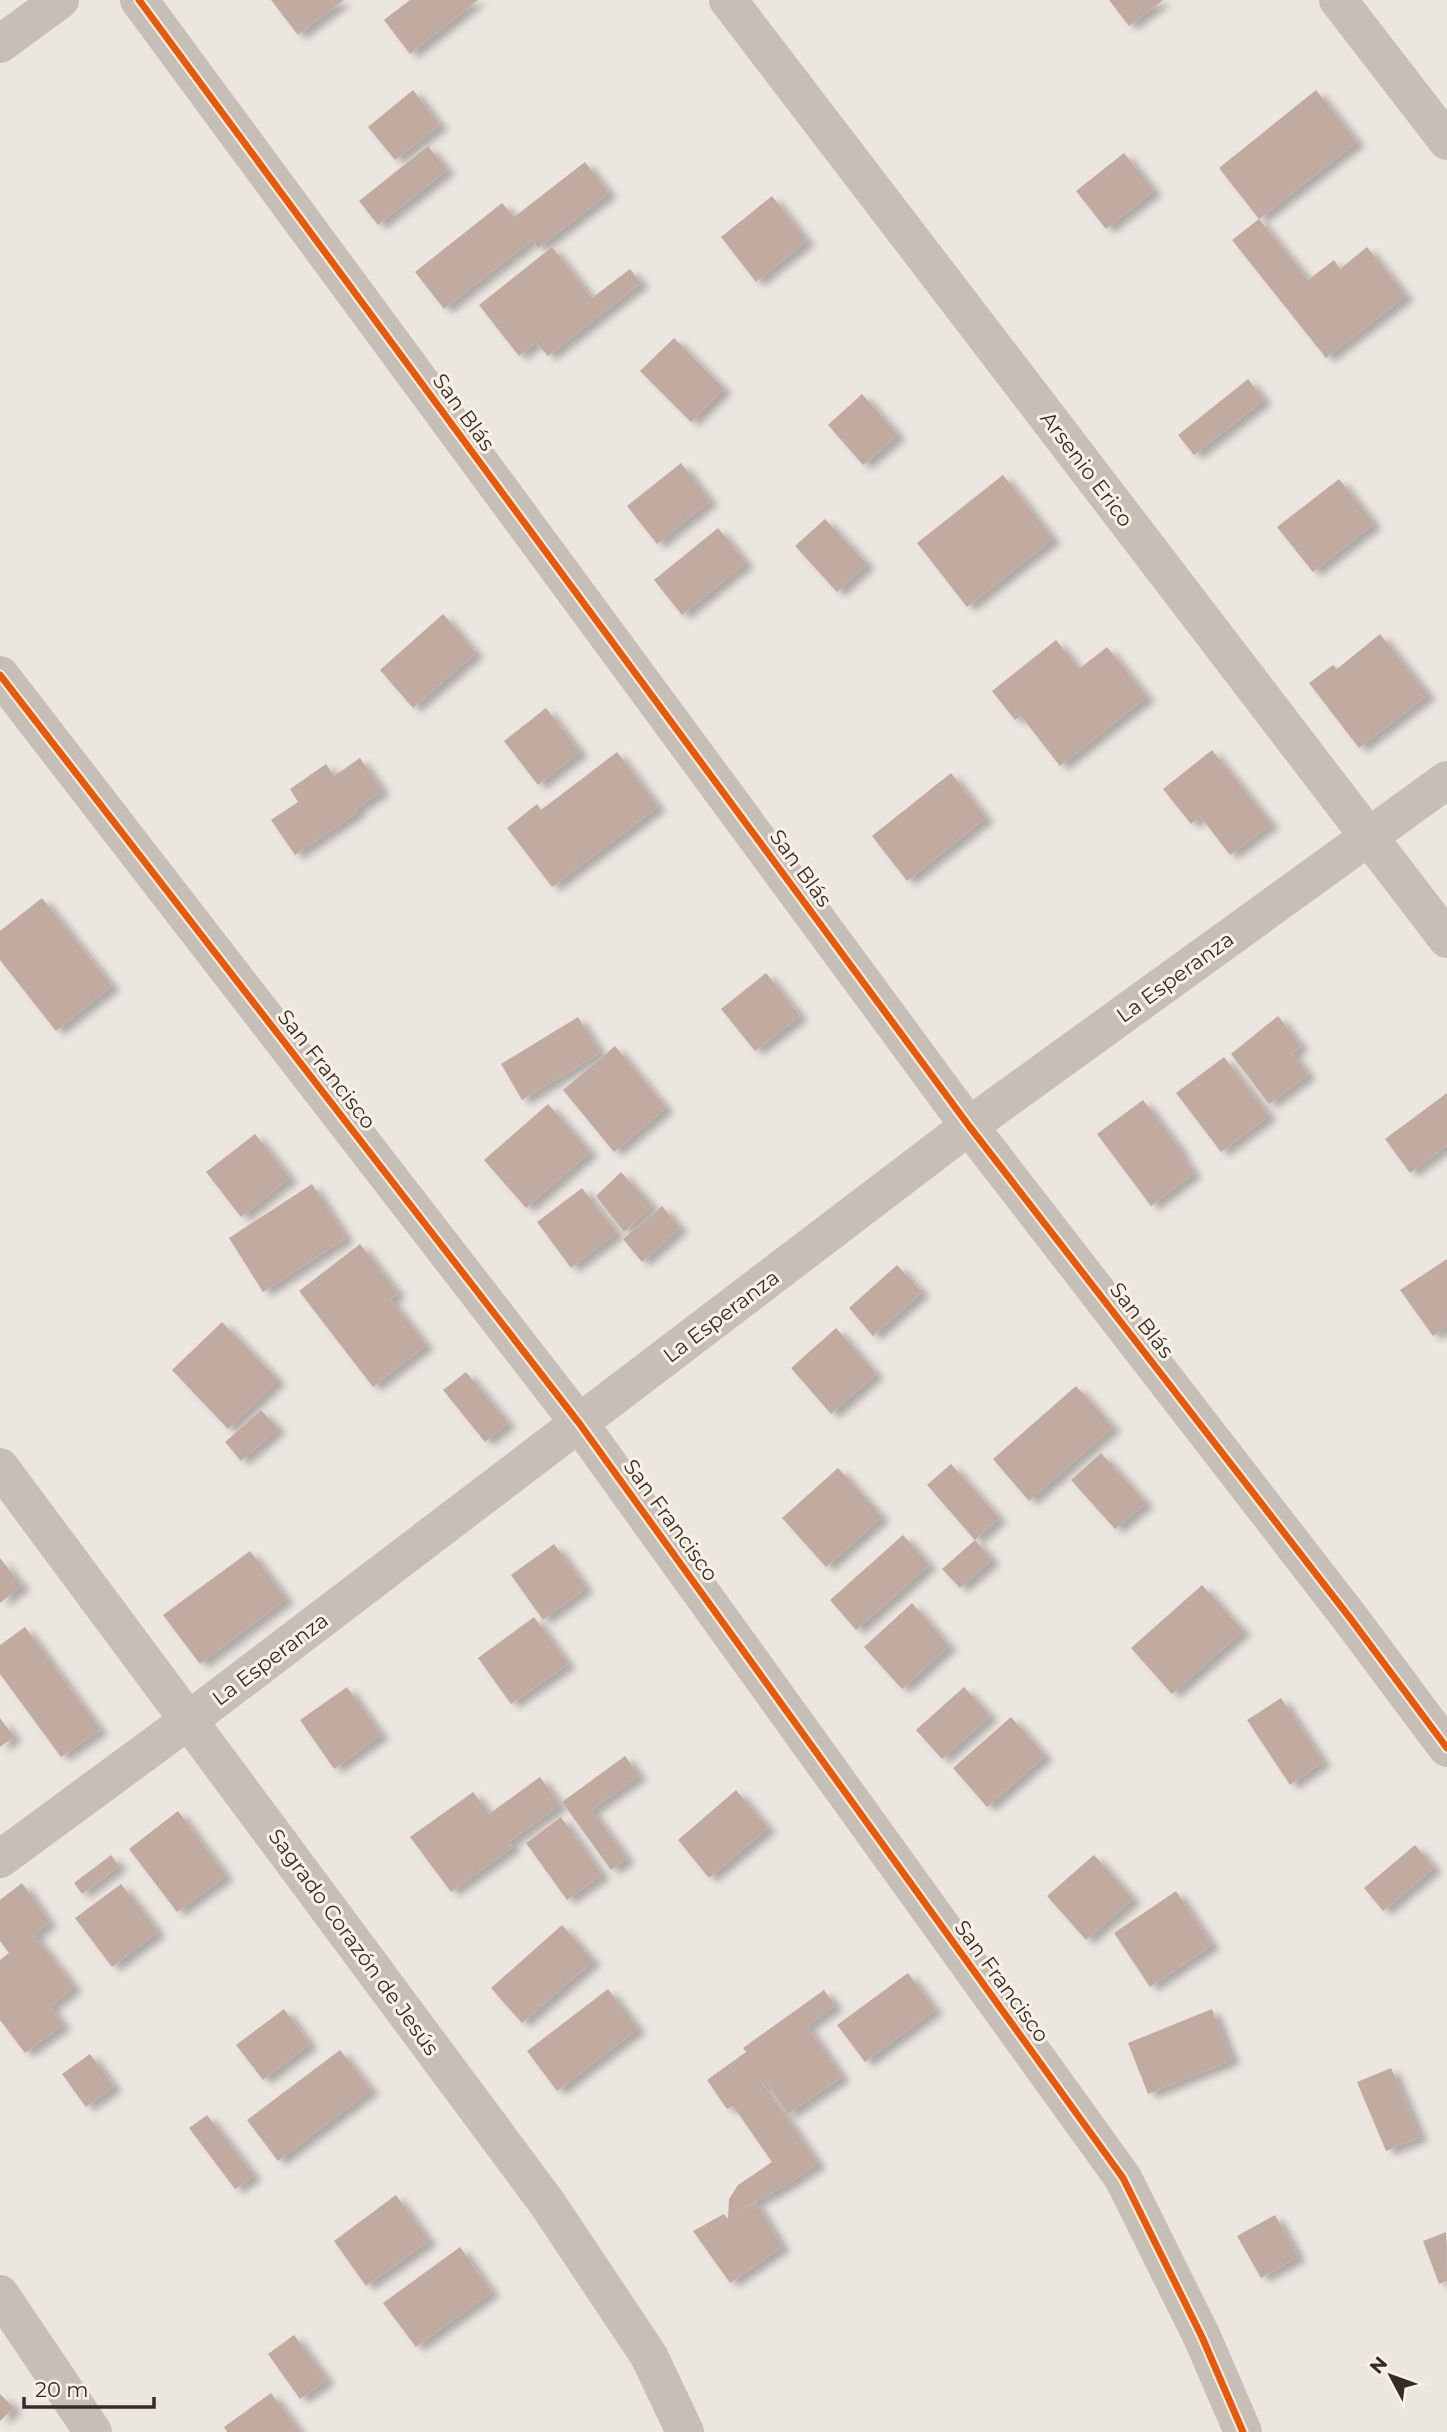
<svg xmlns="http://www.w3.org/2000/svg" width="1447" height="2432" viewBox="0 0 1447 2432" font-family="Montserrat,sans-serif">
	<defs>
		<filter id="shadow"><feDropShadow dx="8" dy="4.5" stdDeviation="3.5" flood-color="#0004"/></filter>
	</defs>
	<rect width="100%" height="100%" fill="#ece6e0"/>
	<!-- building -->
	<g fill="#c1aba1" filter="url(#shadow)">
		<polygon points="271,0 344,0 298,35"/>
		<polygon points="410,0 478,0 410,54 384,20"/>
		<polygon points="1109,0 1163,0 1129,26"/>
		<polygon points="413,90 440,125 395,160 368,127"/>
		<polygon points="1316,90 1357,142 1259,219 1219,168"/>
		<polygon points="428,146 447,170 378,225 359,201"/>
		<polygon points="1124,153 1154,191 1106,229 1076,191"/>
		<polygon points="585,162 609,193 538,248 532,240 444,309 415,272 502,203 514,217"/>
		<polygon points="772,196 807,241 756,282 721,237"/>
		<polygon points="1259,219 1308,280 1334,260 1340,269 1367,247 1406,296 1326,358 1232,240"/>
		<polygon points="552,247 592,298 630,269 641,283 548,356 536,342 519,356 479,305"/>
		<polygon points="674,338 724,389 691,422 640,371"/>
		<polygon points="1248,379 1264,400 1194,455 1178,435"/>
		<polygon points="862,394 898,435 863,465 828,425"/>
		<polygon points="681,463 710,501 657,544 627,506"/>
		<polygon points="1003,475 1053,539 967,607 917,543"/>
		<polygon points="1339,479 1374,524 1313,572 1277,527"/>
		<polygon points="825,519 867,564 837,592 795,546"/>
		<polygon points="718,528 746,563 682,615 654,580"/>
		<polygon points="443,614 476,653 413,708 380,670"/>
		<polygon points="1380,634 1428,695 1359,748 1309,683 1333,665 1337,669"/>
		<polygon points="1056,640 1079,669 1107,647 1147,697 1060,766 1021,716 1015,720 992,691"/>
		<polygon points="546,708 580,752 538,785 504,741"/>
		<polygon points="1212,750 1271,824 1230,855 1200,816 1191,824 1163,789"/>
		<polygon points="617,752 658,807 552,887 507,828 537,804 541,810"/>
		<polygon points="360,758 382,791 356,809 358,812 295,855 271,820 298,802 290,789 326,764 334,776"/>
		<polygon points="951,773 986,818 907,881 872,836"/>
		<polygon points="42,898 112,986 56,1031 0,960 0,931"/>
		<polygon points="766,973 800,1016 755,1051 721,1009"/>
		<polygon points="1278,1016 1301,1046 1292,1053 1308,1075 1269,1104 1231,1054"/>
		<polygon points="578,1017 600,1053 522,1100 501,1064"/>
		<polygon points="615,1046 666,1108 614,1152 563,1090"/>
		<polygon points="1224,1057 1269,1116 1221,1152 1176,1093"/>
		<polygon points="1447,1093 1447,1145 1410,1173 1385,1139"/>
		<polygon points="1143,1100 1182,1152 1180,1154 1194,1173 1151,1206 1097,1134"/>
		<polygon points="548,1104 590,1152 526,1208 484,1160"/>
		<polygon points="255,1134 290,1178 241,1217 206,1172"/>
		<polygon points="621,1172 652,1206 624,1232 596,1196"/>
		<polygon points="312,1184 346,1238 263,1292 229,1238"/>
		<polygon points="582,1188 617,1233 571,1268 537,1222"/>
		<polygon points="662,1206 680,1228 642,1262 623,1239"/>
		<polygon points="360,1244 398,1293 390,1299 426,1345 373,1387 299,1291"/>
		<polygon points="1447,1259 1447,1326 1433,1336 1400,1290"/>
		<polygon points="897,1265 922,1292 873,1336 849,1308"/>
		<polygon points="222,1322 278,1380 228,1429 172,1370"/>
		<polygon points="836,1328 876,1374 831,1414 791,1368"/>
		<polygon points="466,1372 508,1423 485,1442 443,1390"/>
		<polygon points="1076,1386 1113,1427 1029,1501 993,1459"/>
		<polygon points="261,1410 278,1429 241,1461 225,1442"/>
		<polygon points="1101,1453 1146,1503 1115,1529 1071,1480"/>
		<polygon points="951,1464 999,1518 975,1540 927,1485"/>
		<polygon points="838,1468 882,1517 826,1567 782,1518"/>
		<polygon points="903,1535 929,1565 856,1630 830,1600"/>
		<polygon points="975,1540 992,1560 960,1588 942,1569"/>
		<polygon points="554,1544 586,1588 543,1620 511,1575"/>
		<polygon points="250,1551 286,1599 200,1664 163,1615"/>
		<polygon points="0,1558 22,1586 0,1603"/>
		<polygon points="1202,1585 1243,1631 1172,1694 1131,1648"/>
		<polygon points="912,1603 949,1646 902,1689 864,1647"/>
		<polygon points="534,1617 568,1664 511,1704 478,1658"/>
		<polygon points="25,1627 100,1730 61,1757 0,1674 0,1645"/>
		<polygon points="347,1687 381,1735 334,1769 300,1720"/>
		<polygon points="964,1687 990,1716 942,1759 916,1730"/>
		<polygon points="1281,1698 1323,1762 1290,1785 1247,1720"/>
		<polygon points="1011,1717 1045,1756 987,1807 953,1768"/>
		<polygon points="0,1718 14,1737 0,1747"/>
		<polygon points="625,1756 639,1776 591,1810 627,1859 611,1870 562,1802"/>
		<polygon points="540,1777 560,1805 509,1842 513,1847 451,1892 410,1837 473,1792 489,1814"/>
		<polygon points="736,1790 768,1828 709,1878 678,1840"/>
		<polygon points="178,1811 226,1876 177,1912 129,1849"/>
		<polygon points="561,1817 602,1875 567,1900 526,1843"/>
		<polygon points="1415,1845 1434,1868 1383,1911 1364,1888"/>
		<polygon points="111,1855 119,1866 82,1894 74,1883"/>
		<polygon points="1094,1855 1133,1899 1086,1940 1047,1896"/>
		<polygon points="22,1883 49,1922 34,1935 74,1987 50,2007 63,2025 25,2053 0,2020 0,1960 9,1953 0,1941 0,1900"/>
		<polygon points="121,1884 158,1932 112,1967 75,1918"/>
		<polygon points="1176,1891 1212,1945 1150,1987 1114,1933"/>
		<polygon points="562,1925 593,1961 522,2023 491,1988"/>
		<polygon points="908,1973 935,2010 865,2062 837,2025"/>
		<polygon points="608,1989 638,2029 557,2091 527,2051"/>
		<polygon points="824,1990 835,2006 807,2026 842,2077 788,2114 766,2082 763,2084 818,2164 788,2184 734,2214 756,2203 782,2247 730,2283 693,2231 724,2214 728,2219 729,2199 738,2185 772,2162 733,2106 727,2109 707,2080 746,2052 743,2048"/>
		<polygon points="284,2009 310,2044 263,2080 236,2045"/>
		<polygon points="1212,2009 1232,2060 1148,2094 1128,2043"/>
		<polygon points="340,2050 371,2090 278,2161 247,2120"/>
		<polygon points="90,2054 114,2087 86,2107 62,2074"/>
		<polygon points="1391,2068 1420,2137 1386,2151 1357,2082"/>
		<polygon points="207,2115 254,2176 235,2189 189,2128"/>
		<polygon points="396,2195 429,2241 366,2286 334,2241"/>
		<polygon points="1275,2215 1298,2257 1261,2278 1237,2236"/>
		<polygon points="1446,2232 1447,2281 1439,2284 1423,2241"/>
		<polygon points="460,2247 492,2292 416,2347 383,2303"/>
		<polygon points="294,2335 327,2380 300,2399 268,2354"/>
		<polygon points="271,2393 300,2432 227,2432 224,2427"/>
		<polygon points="0,2394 14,2408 0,2421"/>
	</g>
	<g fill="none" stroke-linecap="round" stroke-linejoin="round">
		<!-- minor -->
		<g stroke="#c6bfb8" stroke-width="38">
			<polyline points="139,0 969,1126 1350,1618 1447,1748"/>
			<polyline points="728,0 1447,939"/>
			<polyline points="1338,0 1447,141"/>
			<polyline points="0,44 60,0"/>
			<polyline points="0,675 579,1423 1123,2178 1202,2337 1243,2432"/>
			<polyline points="0,1467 547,2203 649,2356 685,2432"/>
			<polyline points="0,1859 189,1720 969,1126 1447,780"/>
			<polyline points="0,2294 93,2432"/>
		</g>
		<!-- cycleway casing -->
		<g stroke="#faf1e6" stroke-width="11">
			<g id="cycleway">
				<polyline points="139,0 969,1126 1350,1618 1447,1748"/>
				<polyline points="0,675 579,1423 1123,2178 1202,2337 1243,2432"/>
			</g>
		</g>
		<!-- cycleway -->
		<use href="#cycleway" stroke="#e8590c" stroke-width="7"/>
	</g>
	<g text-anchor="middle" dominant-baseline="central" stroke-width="6" stroke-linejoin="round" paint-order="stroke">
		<!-- street labels -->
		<g font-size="21" fill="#362c27" stroke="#faf1e6">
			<text transform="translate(464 412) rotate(54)">San Blás</text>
			<text transform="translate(1087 469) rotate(53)">Arsenio Erico</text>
			<text transform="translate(801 868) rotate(54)">San Blás</text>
			<text transform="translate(1175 977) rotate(-36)">La Esperanza</text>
			<text transform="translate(327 1069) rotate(52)">San Francisco</text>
			<text transform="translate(721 1316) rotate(-37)">La Esperanza</text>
			<text transform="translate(1142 1320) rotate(52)">San Blás</text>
			<text transform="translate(671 1520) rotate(54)">San Francisco</text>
			<text transform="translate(270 1659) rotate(-37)">La Esperanza</text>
			<text transform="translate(354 1942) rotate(54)">Sagrado Corazón de Jesús</text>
			<text transform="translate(1002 1981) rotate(54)">San Francisco</text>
		</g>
	</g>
	<!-- north arrow -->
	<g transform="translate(1391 2376) rotate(311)" stroke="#faf1e6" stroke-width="5" paint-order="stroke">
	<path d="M0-5L12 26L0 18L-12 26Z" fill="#362c27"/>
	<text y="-10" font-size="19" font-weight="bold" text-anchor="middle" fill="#362c27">N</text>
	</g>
	<!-- scale -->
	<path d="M24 2397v10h130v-10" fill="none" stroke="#362c27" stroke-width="3.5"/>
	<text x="35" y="2397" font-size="21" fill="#362c27" stroke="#faf1e6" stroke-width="5" paint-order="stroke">20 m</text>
</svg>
